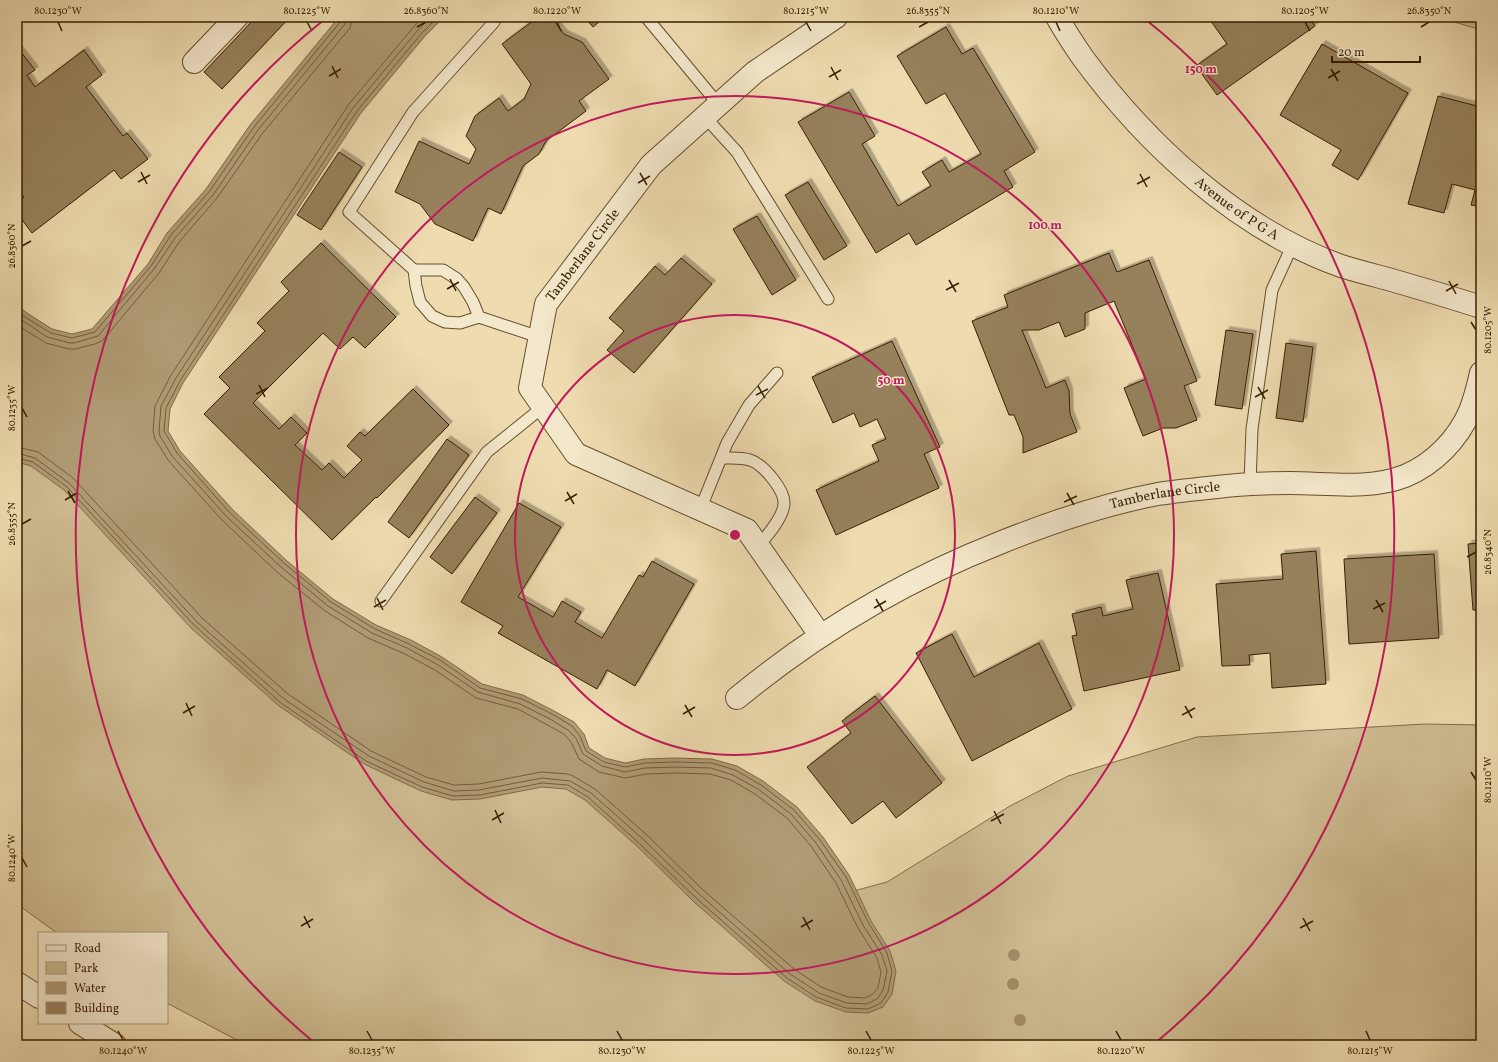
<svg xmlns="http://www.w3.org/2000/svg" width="1498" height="1062" viewBox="0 0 1498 1062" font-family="Vollkorn,serif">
	<defs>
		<filter id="shadow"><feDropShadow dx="3.5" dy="-3.5" stdDeviation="0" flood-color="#0004"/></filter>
	</defs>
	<rect width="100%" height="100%" fill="#eedcb0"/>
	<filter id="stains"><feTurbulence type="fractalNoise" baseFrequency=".005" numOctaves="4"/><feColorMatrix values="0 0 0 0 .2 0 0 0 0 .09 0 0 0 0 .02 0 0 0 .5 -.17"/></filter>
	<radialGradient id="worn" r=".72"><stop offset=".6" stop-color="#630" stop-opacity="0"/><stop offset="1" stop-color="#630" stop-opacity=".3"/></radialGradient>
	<!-- green -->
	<g fill="#cfbc92" stroke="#836d49">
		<polygon points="1439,17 1481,17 1481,30 1441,18"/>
		<polygon points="17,374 477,729 831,897 887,882 1010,806 1068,776 1197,737 1425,724 1481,725 1481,1045 246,1045 167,1003 167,933 57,933 17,904"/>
	</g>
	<!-- water -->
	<polygon fill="#b09b74" stroke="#806946" points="339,17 444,17 425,36 361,113 183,383 170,409 168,431 180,451 233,510 287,561 333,599 376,625 411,640 442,657 482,684 523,695 554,711 574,722 584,734 589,748 605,758 625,763 644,759 675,758 712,759 737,766 763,781 797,807 823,837 849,875 871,921 890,951 896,971 892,994 883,1007 868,1013 846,1012 815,1001 784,981 693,901 638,847 585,800 566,789 542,787 480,799 452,800 421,791 364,764 279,706 191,628 64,490 31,466 17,462 17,305 27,313 52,329 72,334 92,329 148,264 167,233 206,189 250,125"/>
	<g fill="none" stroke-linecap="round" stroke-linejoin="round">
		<!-- shore -->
		<g stroke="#745c3a" stroke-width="1">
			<polyline points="17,310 25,317 51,333 72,338 95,332 151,266 171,235 209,192 254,127 341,21 342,17"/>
			<polyline points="17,317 47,337 70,343 74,343 98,336 154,269 175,238 213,195 258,130 345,24 347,17"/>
			<polyline points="17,325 46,343 69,349 75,349 95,344 102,341 159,273 179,242 217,198 262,134 350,28 353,17"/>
			<polyline points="17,447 38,452 73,478 202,618 288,694 371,751 426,777 454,785 479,784 541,772 568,774 573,776 595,789 648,836 703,890 794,969 821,987 848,997 865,998 873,994 878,988 881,972 877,958 858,928 836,883 811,846 787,818 755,794 731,780 710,774 676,773 646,774 625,778 599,772 579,759 571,742 564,734 518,709 476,698 435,670 405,654 368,638 325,611 277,572 222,520 168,460 155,439 153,431 155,406 171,375 349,104 422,17"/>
			<polyline points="17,453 35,458 69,483 197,622 284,699 369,756 424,782 454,791 479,790 542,778 570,781 591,793 644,840 699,894 790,974 819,993 847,1003 867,1004 877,999 883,990 887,971 882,955 863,925 841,880 816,843 791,814 758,789 733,775 711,768 675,767 645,768 625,772 602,766 583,754 576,738 568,730 550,719 520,704 478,692 438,665 407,648 372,633 328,606 281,567 227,517 172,456 160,436 159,431 161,406 176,378 353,108 418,30 431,17"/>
			<polyline points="17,458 33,462 67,487 194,625 281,703 366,761 422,787 453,796 480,795 542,783 568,785 588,797 640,844 696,898 787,978 816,997 846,1008 868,1009 881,1003 888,992 892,971 887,953 868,922 846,877 820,840 794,810 761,785 735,770 712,763 675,762 645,763 625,767 604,762 586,751 580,736 572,726 552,714 522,699 480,688 440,660 409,644 375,629 331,602 285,564 230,513 177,453 164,431 166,408 180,381 357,111 421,34 438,17"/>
		</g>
	</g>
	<!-- building -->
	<g fill="#96815c" stroke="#371e00" filter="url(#shadow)">
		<polygon points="256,17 290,17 222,89 204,72"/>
		<polygon points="538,17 551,17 564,34 582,42 609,79 579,101 586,111 546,141 539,154 523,166 501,214 488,208 473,241 435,224 420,204 395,192 419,141 469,164 476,149 466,136 475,116 499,98 508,111 524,99 531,84 502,44"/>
		<polygon points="584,17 605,17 593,27"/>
		<polygon points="1208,17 1309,17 1315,26 1217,95 1196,66 1227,44"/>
		<polygon points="946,27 962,54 973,48 1035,152 1004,171 1013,187 916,245 909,233 876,253 798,122 849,92 875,136 862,144 898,206 931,186 922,172 942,160 949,172 981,154 945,93 926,104 897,56"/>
		<polygon points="1322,44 1408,93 1358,180 1332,165 1341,150 1280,115"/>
		<polygon points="17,47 35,70 27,75 35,87 84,50 102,75 86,87 123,136 127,133 148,159 121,179 114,170 32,233 17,213 17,202 24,197 17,188"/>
		<polygon points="1438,96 1481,107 1481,207 1471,205 1475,190 1452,184 1444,213 1408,204"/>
		<polygon points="339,152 362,167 321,230 297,215"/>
		<polygon points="808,182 847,246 824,260 785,195"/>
		<polygon points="757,216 796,280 772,295 733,229"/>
		<polygon points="321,243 396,317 365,348 353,337 340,349 323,333 253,403 279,429 291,417 307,433 295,445 322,470 329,463 344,478 362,460 347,446 360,432 365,436 413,389 449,425 377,498 376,497 332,540 204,414 230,388 219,377 265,331 257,323 289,291 281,282"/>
		<polygon points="1109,253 1117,272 1149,260 1197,381 1184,386 1197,420 1176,428 1163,428 1143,436 1124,388 1146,379 1114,301 1085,313 1085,329 1065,337 1059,322 1039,330 1022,330 1046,388 1065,380 1069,391 1070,414 1077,432 1023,453 1023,437 1014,415 1009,415 972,321 1008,307 1004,295"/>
		<polygon points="681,258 712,284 634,373 607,350 624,331 609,318 655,266 665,275"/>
		<polygon points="1226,330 1253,334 1242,409 1215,405"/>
		<polygon points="892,341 940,447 924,454 939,488 836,535 816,490 879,461 872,445 886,439 877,419 860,427 854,413 833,423 812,377"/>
		<polygon points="1286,343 1313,347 1303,422 1276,418"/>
		<polygon points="447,439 469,455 409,538 388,522"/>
		<polygon points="475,497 497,513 452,574 430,557"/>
		<polygon points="519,503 561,527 518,597 553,617 562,601 581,612 575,622 602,638 639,575 643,577 652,561 694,584 635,686 607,670 597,689 498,633 503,626 461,602"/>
		<polygon points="1481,543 1481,610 1473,610 1468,544"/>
		<polygon points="1316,551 1326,684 1272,688 1270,653 1249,655 1250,665 1222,666 1216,584 1283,579 1281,554"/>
		<polygon points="1434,554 1439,638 1349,644 1344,559"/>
		<polygon points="1158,573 1180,670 1084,691 1072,636 1077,635 1072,614 1101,607 1103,616 1133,609 1126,580"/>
		<polygon points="952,634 974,677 1039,643 1072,709 972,761 916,653"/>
		<polygon points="875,696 942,783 896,818 883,801 852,824 807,767 851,733 842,721"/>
	</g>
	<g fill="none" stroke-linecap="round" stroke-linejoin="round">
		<!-- service casing -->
		<g stroke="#654e2c" stroke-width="13">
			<g id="service">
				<polyline points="646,17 719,105"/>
				<polyline points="705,117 737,152 828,299"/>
				<polyline points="414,270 349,212 413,112 494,22"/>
				<polyline points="479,317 473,302 464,287 457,279 443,270 414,270 416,286 420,302 432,316 445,322 460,323 479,317 539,337"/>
				<path d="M722 458C730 458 741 457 750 460 763 464 785 490 784 504 783 518 767 536 758 546"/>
				<polyline points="1250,484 1252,429 1272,290 1293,244"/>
				<polyline points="700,510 727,443 749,405 777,373"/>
				<polyline points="381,601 487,452 543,407"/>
			</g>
		</g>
		<!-- minor casing -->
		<g stroke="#654e2c" stroke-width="24">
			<g id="minor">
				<path id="s1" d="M1057 17C1065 31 1074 45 1083 58 1147 145 1238 229 1341 266 1357 271 1373 275 1388 279 1419 288 1450 297 1481 307"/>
				<polyline points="194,62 237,17"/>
				<path id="s2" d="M820 635 747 530 576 454 530 388 546 304 651 165 755 72 836 17"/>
				<path id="s3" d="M737 698C817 632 905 580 1002 542 1052 522 1104 504 1158 494 1177 491 1197 489 1217 487 1241 484 1266 483 1290 483 1328 483 1369 490 1405 476 1434 464 1458 439 1470 411 1475 399 1478 386 1481 373"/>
				<polyline points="17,983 39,997"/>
				<polyline points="80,1023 115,1045"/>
			</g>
		</g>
		<!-- service -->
		<use href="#service" stroke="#f4e8cc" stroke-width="11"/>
		<!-- minor -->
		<use href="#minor" stroke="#f4e8cc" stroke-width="22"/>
	</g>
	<!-- trees -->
	<g fill="#a38d67">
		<circle cx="1014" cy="955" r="6"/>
		<circle cx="1013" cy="984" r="6"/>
		<circle cx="1020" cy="1020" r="6"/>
	</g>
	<!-- ticks -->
	<path fill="none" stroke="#371e00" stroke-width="1.5" d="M58 22 62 31M307 22 312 31M557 22 561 31M806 22 811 31M1056 22 1060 31M1305 22 1310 31M417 27 426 22M919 27 928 22M1421 27 1429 22M332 66 338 78M831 67 838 80M1331 69 1338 81M329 76 341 69M829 77 841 70M1328 78 1340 71M141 172 147 184M640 173 647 185M1140 174 1147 187M138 182 150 175M638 183 650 176M1137 184 1150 177M22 246 31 241M450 279 456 291M949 280 956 292M1449 281 1456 294M447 289 459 282M946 290 959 283M1446 291 1458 284M1471 322 1476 330M259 385 265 397M758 386 765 398M1258 387 1265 399M256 394 268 388M756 395 768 389M1255 397 1268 390M22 408 27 417M68 491 75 503M567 492 574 504M1067 493 1074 505M65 500 77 493M565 501 577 494M1064 502 1077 496M22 524 31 519M1467 557 1476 552M377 598 383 610M876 599 883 611M1376 600 1383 612M374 607 386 600M874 608 886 601M1373 609 1385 603M186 703 192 716M685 705 692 717M1185 706 1192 718M183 713 195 706M683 714 695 707M1182 715 1195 708M1471 772 1476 780M495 810 501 823M994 811 1001 824M492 820 504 813M991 821 1004 814M22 858 27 867M304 916 310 928M803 917 810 930M1303 918 1310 931M301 926 313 919M801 927 813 920M1300 928 1313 921M118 1031 123 1040M367 1031 372 1040M617 1031 622 1040M866 1031 871 1040M1116 1031 1121 1040M1366 1031 1370 1040"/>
	<!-- distance rings -->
	<g fill="none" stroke="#c2185b" stroke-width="2">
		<circle cx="735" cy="535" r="220"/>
		<circle cx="735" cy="535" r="439"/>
		<path d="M316 1044A659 659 0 0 1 325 19M1145 19A659 659 0 0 1 1154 1044"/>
	</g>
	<g text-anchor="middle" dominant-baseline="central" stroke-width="3" stroke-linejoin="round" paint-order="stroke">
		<!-- street labels -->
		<g font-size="14" fill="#371e00" stroke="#f4e8cc">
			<text stroke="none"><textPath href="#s1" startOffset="265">Avenue of P G A</textPath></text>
			<text stroke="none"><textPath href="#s2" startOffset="542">Tamberlane Circle</textPath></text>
			<text stroke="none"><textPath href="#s3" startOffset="479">Tamberlane Circle</textPath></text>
		</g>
	</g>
	<circle cx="735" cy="535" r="6" fill="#c2185b" stroke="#f4e8cc" stroke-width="2"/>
	<g font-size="12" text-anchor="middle" font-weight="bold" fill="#c2185b" stroke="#f4e8cc" stroke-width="3" stroke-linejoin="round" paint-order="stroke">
		<text x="1201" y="73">150 m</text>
		<text x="1045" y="229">100 m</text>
		<text x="891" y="384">50 m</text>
	</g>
	<!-- margin -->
	<rect width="1498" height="1062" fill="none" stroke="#eedcb0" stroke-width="44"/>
	<!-- legend -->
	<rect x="38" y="932" width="130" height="92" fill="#f4e8cc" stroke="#a8977a"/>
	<rect x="46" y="945" width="20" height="6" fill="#f4e8cc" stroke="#a8977a"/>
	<text x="74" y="952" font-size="12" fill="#371e00">Road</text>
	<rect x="46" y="962" width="20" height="12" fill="#cfbc92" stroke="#a8977a"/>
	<text x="74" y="972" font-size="12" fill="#371e00">Park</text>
	<rect x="46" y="982" width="20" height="12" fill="#b09b74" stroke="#a8977a"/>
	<text x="74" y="992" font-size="12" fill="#371e00">Water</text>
	<rect x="46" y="1002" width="20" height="12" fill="#96815c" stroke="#a8977a"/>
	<text x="74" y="1012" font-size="12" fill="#371e00">Building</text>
	<!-- scale -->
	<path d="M1332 56v6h88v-6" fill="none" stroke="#371e00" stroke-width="2"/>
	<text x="1338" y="56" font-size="12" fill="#371e00" stroke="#f4e8cc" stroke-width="3" paint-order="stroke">20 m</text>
	<rect x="22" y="22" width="1454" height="1018" fill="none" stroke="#371e00" stroke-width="1.5"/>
	<g font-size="10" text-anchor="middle" fill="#371e00">
		<text x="58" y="14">80.1230°W</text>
		<text x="307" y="14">80.1225°W</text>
		<text x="426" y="14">26.8360°N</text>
		<text x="557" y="14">80.1220°W</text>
		<text x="806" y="14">80.1215°W</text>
		<text x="928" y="14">26.8355°N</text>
		<text x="1056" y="14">80.1210°W</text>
		<text x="1305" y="14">80.1205°W</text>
		<text x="1429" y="14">26.8350°N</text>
		<text transform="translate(11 246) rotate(-90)" y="4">26.8360°N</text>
		<text transform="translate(1487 330) rotate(-90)" y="4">80.1205°W</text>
		<text transform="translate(11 408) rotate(-90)" y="4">80.1235°W</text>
		<text transform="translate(11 524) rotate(-90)" y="4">26.8355°N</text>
		<text transform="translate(1487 552) rotate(-90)" y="4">26.8340°N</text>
		<text transform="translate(1487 780) rotate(-90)" y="4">80.1210°W</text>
		<text transform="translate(11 858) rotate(-90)" y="4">80.1240°W</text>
		<text x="123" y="1054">80.1240°W</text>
		<text x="372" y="1054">80.1235°W</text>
		<text x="622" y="1054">80.1230°W</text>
		<text x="871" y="1054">80.1225°W</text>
		<text x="1121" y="1054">80.1220°W</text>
		<text x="1370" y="1054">80.1215°W</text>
	</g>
	<rect width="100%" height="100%" filter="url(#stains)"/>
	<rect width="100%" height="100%" fill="url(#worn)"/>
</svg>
